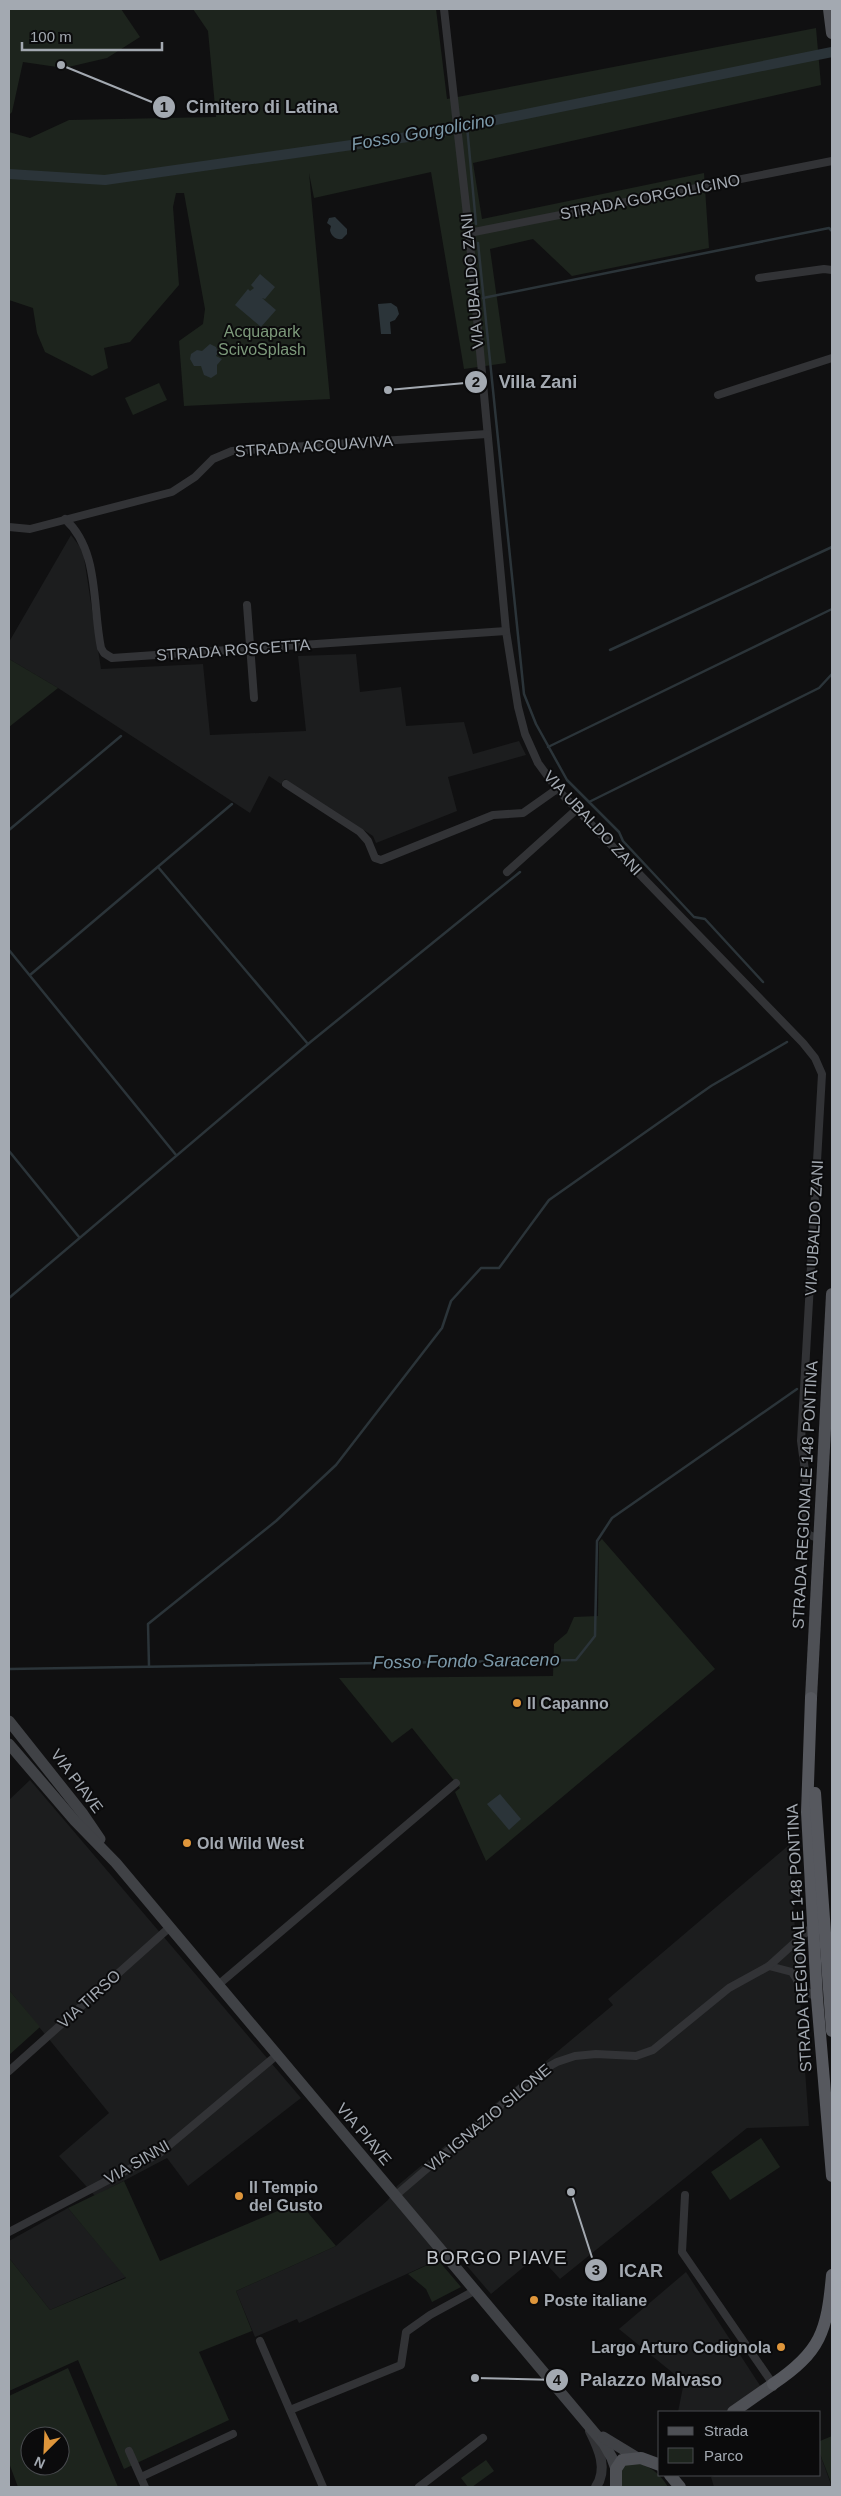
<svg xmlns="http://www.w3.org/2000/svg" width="841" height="2496" viewBox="0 0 841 2496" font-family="Arial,sans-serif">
	<rect width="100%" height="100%" fill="#101011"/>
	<!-- built -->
	<g fill="#1c1d1e">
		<polygon points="71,535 83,551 101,669 203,664 210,735 306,731 298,656 356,654 360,692 401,687 406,726 464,722 473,754 519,741 526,755 448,777 457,811 376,843 373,836 285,779 281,784 269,776 250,813 58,688 9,659 9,642"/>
		<polygon points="30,1780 301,2098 188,2186 167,2158 95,2196 59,2156 109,2113 9,1990 9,1800"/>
		<polygon points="789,1845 809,2126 747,2128 560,2279 538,2255 491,2294 455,2252 299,2323 297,2319 255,2337 236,2291 336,2246 388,2200 397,2186 613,2005 608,1999"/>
		<polygon points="68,2208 126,2277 50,2310 9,2258 9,2241"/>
		<polygon points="686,2272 761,2387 726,2412 678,2412 684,2382 619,2329"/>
		<polygon points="820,2454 832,2487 714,2487 711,2477 717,2475 820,2475"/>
	</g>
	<!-- green -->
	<g fill="#1d241d" fill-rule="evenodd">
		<polygon points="9,9 121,9 140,37 107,58 64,68 23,62 12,112 9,115"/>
		<polygon points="193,9 436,9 447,99 816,28 821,85 473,163 482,219 704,173 709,248 572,276 533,239 490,249 506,363 464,369 431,172 314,198 309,173 330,399 184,406 179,341 203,324 205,309 184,193 176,193 173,207 179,285 130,342 104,348 108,368 92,376 45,352 37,333 33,308 9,300 9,132 30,138 69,120 216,117 208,31"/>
		<polygon points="159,383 167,400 133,415 125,398"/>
		<polygon points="9,659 58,688 9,727"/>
		<polygon points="602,1539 715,1669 486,1861 455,1792 460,1788 412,1728 392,1743 339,1678 553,1676 554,1644 567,1633 574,1617 598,1616 599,1542"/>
		<polygon points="9,1990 40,2027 9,2055"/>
		<polygon points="761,2138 780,2167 730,2200 711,2172"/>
		<polygon points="124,2181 160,2261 299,2202 336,2246 236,2291 252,2331 199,2352 229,2420 124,2469 78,2360 9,2391 9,2258 50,2310 126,2278 68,2208"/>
		<polygon points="438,2260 461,2287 432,2302 426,2289 408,2274"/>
		<path d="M68 2368 118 2487H18L9 2463V2396ZM30 2436H60V2466H30Z"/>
		<polygon points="832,2436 832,2485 820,2454 820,2441"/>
		<polygon points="486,2460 494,2471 472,2487 468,2487 461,2478"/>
		<path d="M633 2461C649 2466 659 2472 668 2487H621L619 2473 625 2465Z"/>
	</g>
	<!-- water -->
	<g fill="#2b3439">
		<path d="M335 217 347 229V234L342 239C336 240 331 236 330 230L331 226 327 223 329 218Z"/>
		<polygon points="260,274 275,287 265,299 262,298 276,310 261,327 235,305 248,289 250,291 254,288 251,285"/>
		<polygon points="391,303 397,307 399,314 395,320 390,322 391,334 381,334 378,304"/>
		<polygon points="210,344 216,347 218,352 216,356 222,359 217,365 217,374 211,378 204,375 201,366 194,366 190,359 191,354 197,350 202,351"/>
		<polygon points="500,1794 521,1819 509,1830 487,1804"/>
	</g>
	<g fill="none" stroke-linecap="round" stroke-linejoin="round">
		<!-- stream -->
		<g stroke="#2b3439" stroke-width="2.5">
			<polyline points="467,126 476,224"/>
			<polyline points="478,243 524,694 536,724 567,780 619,832 623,841 694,917 705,919 763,982"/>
			<polyline points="483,298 829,228 832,231"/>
			<polyline points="610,650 832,547"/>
			<polyline points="548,747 832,609"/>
			<polyline points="589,802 819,688 832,674"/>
			<polyline points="9,830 121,736"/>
			<polyline points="158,867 308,1044"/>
			<polyline points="9,950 176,1155"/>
			<polyline points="30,975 232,804"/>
			<polyline points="9,1151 79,1237"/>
			<polyline points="9,1298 308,1044 520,872"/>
			<polyline points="149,1666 148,1624 276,1521 336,1465 442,1328 451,1301 481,1268 499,1268 549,1200 711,1086 787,1042"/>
			<polyline points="9,1669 576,1660 595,1636 597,1541 612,1518 797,1389"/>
		</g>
		<!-- canal -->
		<polyline stroke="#2b3439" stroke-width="10" points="9,174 105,180 422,135 832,52"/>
		<!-- minor -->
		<g stroke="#323336" stroke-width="8">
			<polyline points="444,9 469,233 506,631 518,707 525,734 538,763 557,789 803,1043 815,1058 822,1074 801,1441 806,1478 806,1530 809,1535 818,1538"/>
			<polyline points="469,233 832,161"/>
			<polyline points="759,278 824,269 832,270"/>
			<polyline points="718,395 832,358"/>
			<path d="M65 519C100 551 92 605 101 648L104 653 112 658 506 631"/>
			<polyline points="9,527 30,529 172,492 195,477 213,459 232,451 487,434"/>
			<polyline points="247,605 254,698"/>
			<polyline points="286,784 360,832 368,841 375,858 381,860 493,815 523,813 557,789"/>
			<polyline points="507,872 576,810"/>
			<path d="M793 1945C804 1953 802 1968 797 1980"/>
			<polyline points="769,1966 792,1972 803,1989 817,1998"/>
			<polyline points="218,1985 456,1783"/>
			<polyline points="9,2071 170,1927"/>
			<polyline points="685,2195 682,2252 773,2384 773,2387"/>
			<polyline points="395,2196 541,2071 557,2062 575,2056 596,2054 636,2056 653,2050 729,1988 769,1966 812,1927"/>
			<polyline points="9,2232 160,2153 277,2055"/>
			<polyline points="260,2341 323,2487"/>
			<polyline points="290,2410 401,2365 406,2332 430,2315 474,2291"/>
			<polyline points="129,2451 145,2487"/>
			<polyline points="141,2477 233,2434"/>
			<polyline points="419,2487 483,2438"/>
		</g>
		<!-- tertiary -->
		<path stroke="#323336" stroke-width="10" d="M590 2431C599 2449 608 2469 596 2487"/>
		<!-- secondary -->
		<g stroke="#404246" stroke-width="11">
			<polyline points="9,1721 83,1814 100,1839"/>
			<polyline points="9,1744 75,1821 116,1863 604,2444 612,2458 616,2469"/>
			<polyline points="603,2437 636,2457"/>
		</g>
		<!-- primary -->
		<g stroke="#4e5055" stroke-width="12">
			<polyline points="829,9 832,33"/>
			<polyline points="811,1698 832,1294"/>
			<polyline points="733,2412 773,2384"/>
			<polyline points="670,2475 680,2487"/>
			<polyline points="616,2487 616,2469 622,2460 641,2458 660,2465"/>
		</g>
		<!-- trunk -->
		<g stroke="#56585e" stroke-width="12">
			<polyline points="811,1698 807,1812 817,1998 832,2176"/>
			<polyline points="815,1793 832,2031"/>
			<path d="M773 2384C821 2352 827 2331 832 2275"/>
		</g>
	</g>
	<!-- markers -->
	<g fill="#df963b" stroke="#0b0b0c" stroke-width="2">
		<circle cx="517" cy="1703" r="5"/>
		<circle cx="187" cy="1843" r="5"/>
		<circle cx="239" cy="2196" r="5"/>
		<circle cx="534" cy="2300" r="5"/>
		<circle cx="781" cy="2347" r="5"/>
	</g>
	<g text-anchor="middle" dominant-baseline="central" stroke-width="4" stroke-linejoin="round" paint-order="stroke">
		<!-- street labels -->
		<g font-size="16" fill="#a3a9b1" stroke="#0b0b0c">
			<text transform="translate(650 197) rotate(-11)">STRADA GORGOLICINO</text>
			<text transform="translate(472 281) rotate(-95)">VIA UBALDO ZANI</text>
			<text transform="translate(314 446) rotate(-4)">STRADA ACQUAVIVA</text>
			<text transform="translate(233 650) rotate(-4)">STRADA ROSCETTA</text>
			<text transform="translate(593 823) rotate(47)">VIA UBALDO ZANI</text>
			<text transform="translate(814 1228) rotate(-87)">VIA UBALDO ZANI</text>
			<text transform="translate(805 1495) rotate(-87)">STRADA REGIONALE 148 PONTINA</text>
			<text transform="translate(77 1781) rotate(53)">VIA PIAVE</text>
			<text transform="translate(799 1938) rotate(-93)">STRADA REGIONALE 148 PONTINA</text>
			<text transform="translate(89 1999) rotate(-42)">VIA TIRSO</text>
			<text transform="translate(488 2118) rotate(-40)">VIA IGNAZIO SILONE</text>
			<text transform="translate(364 2134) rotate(50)">VIA PIAVE</text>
			<text transform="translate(137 2162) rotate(-30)">VIA SINNI</text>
		</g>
		<!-- park labels -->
		<g font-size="16" fill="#7d9a7b" stroke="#0b0b0c">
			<text x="262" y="331">Acquapark<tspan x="262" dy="18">ScivoSplash</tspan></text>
		</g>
		<!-- poi labels -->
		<g font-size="16" font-weight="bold" fill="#a3a9b1" stroke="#0b0b0c" text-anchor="start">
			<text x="527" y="1703">Il Capanno</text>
			<text x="197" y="1843">Old Wild West</text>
			<text x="249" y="2187">Il Tempio<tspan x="249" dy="18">del Gusto</tspan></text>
			<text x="544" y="2300">Poste italiane</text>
			<text x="771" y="2347" text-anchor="end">Largo Arturo Codignola</text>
		</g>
		<!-- water labels -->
		<g font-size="18" font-style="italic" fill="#7c99a9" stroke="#0b0b0c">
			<text transform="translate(423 132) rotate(-10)">Fosso Gorgolicino</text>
			<text transform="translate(466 1661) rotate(-1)">Fosso Fondo Saraceno</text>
		</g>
		<!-- quarter labels -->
		<g font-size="19" letter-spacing="1" fill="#c3c7cd" stroke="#0b0b0c">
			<text x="497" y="2257">BORGO PIAVE</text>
		</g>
	</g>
	<!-- callouts -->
	<path fill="none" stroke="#a3a9b1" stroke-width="2" d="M61 65L164 107M388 390L476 382M571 2192L596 2270M475 2378L557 2380"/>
	<g fill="#a3a9b1" stroke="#0b0b0c" stroke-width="2">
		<circle cx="61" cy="65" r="5"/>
		<circle cx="388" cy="390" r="5"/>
		<circle cx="571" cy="2192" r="5"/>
		<circle cx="475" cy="2378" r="5"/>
		<circle cx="164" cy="107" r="12"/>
		<circle cx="476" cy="382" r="12"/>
		<circle cx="596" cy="2270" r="12"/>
		<circle cx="557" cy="2380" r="12"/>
	</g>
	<g font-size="15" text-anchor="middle" font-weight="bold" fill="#111">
		<text x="164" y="112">1</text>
		<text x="476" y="387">2</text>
		<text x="596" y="2275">3</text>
		<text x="557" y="2385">4</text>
	</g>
	<g font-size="18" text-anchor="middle" font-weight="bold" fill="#a3a9b1" stroke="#0b0b0c" stroke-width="4" stroke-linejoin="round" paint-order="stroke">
		<text x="262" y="113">Cimitero di Latina</text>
		<text x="538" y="388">Villa Zani</text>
		<text x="641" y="2277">ICAR</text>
		<text x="651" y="2386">Palazzo Malvaso</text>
	</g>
	<!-- border -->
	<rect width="841" height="2496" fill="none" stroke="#a3a9b1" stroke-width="20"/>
	<!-- legend -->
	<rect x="658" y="2411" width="162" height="65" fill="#0b0b0c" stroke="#484a4e"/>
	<rect x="668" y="2427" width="25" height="8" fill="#4e5055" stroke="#484a4e"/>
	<text x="704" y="2436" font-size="15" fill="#a3a9b1">Strada</text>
	<rect x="668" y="2448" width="25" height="15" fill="#1d241d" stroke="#484a4e"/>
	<text x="704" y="2461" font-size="15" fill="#a3a9b1">Parco</text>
	<!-- north arrow -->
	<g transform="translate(45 2451) rotate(204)"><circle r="24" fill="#0b0b0c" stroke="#484a4e"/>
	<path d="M0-4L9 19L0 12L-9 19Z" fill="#df963b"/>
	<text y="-8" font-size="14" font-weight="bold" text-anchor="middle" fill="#a3a9b1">N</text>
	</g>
	<!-- scale -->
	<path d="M22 42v8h140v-8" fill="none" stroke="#a3a9b1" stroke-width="2.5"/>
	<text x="30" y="42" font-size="15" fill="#a3a9b1" stroke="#0b0b0c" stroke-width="4" paint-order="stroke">100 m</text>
</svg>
